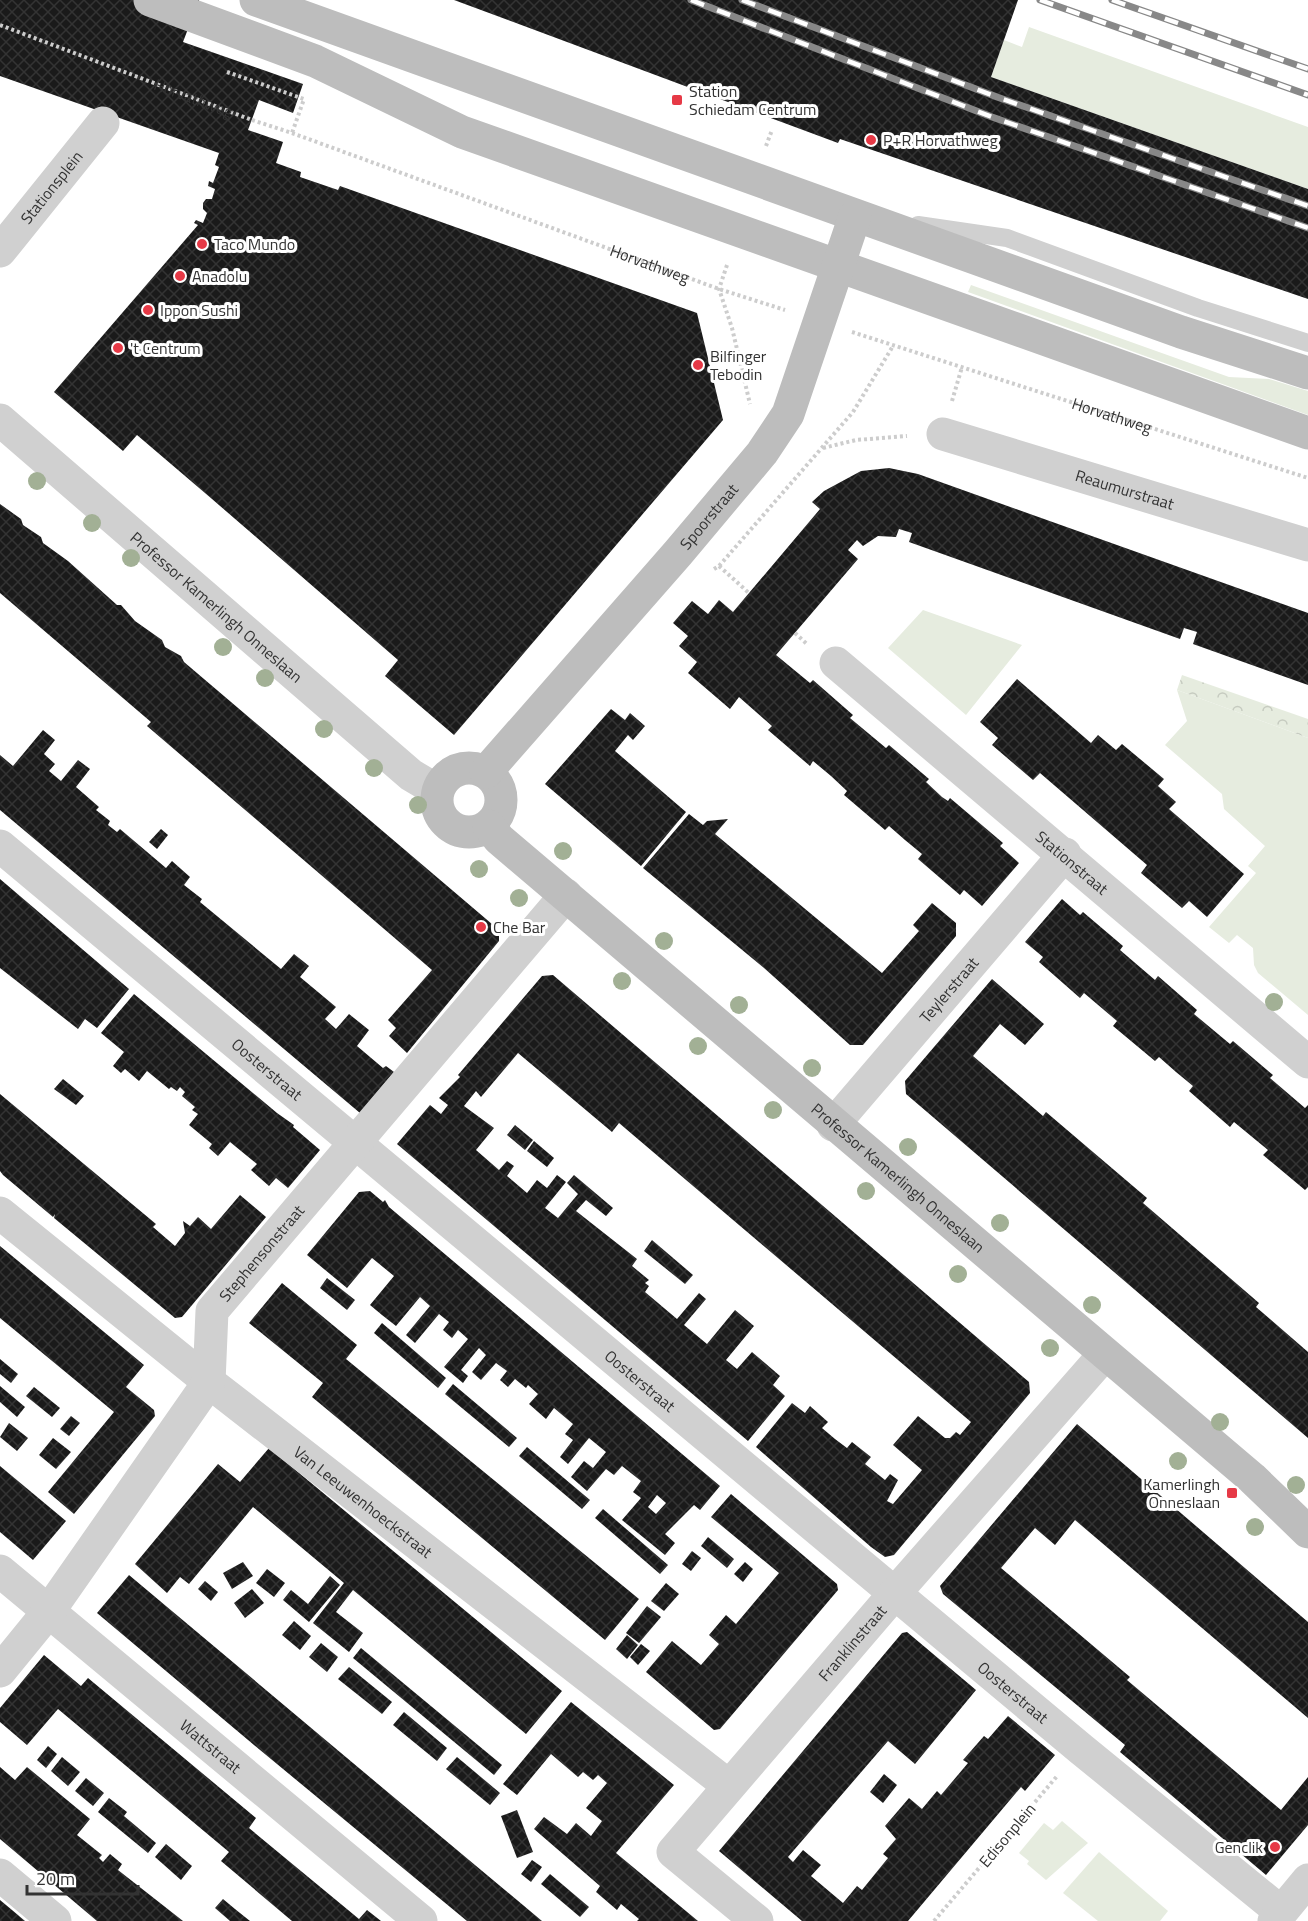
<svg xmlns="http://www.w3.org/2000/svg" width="1308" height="1921" viewBox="0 0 1308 1921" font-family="'Titillium Web',sans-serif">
	<defs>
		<pattern id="forest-crowns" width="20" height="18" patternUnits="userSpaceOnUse" patternTransform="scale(1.5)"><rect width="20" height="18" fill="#e6ecdf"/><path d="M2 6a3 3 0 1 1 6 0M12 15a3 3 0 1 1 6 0" fill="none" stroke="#c6cbc0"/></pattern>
		<pattern id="building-cross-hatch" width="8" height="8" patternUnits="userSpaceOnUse" patternTransform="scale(1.5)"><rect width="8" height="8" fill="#1a1a1a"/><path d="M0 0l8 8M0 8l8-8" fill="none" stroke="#333"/></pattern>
	</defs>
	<rect width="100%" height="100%" fill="#fff"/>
	<!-- green -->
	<g fill="#e6ecdf">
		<polygon points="1029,27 1308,127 1308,189 991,77 1004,40 1022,47"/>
		<polygon points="971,285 1229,377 1269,379 1308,391 1308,415 968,292"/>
		<polygon points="923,610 1022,645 966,715 888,648"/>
		<polygon points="1177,690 1308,738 1308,1015 1258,973 1254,965 1253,948 1237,935 1229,943 1209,927 1256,873 1248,866 1265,846 1224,809 1222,794 1165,745 1187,721"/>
		<polygon points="1062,1821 1088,1843 1046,1880 1027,1864 1029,1861 1019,1853 1044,1823 1053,1830"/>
		<polygon points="1099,1852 1168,1911 1160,1921 1098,1921 1063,1893"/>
	</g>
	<!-- forest -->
	<polygon fill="url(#forest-crowns)" points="1182,675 1308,719 1308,738 1177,690"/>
	<!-- building -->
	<g fill="url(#building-cross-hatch)" fill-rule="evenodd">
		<polygon points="0,0 199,0 183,42 303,84 293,113 259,100 248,130 283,142 276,163 301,172 300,177 338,190 340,186 697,313 723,420 454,735 385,676 398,660 212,499 137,435 123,451 54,392 198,225 194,223 196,220 203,223 207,213 203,209 203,203 206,199 212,199 215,189 208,186 209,181 213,183 219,167 215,165 219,153 0,76"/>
		<polygon points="454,0 1018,0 991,77 1308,189 1308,299 840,139 838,143"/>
		<polygon points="889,468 918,474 1308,613 1308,685 1193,644 1197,632 1184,628 1180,639 909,542 912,533 899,529 896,537 878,536 863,546 857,540 848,550 858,559 776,655 810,683 813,680 853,715 850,718 886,748 889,745 929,779 926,782 942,797 948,801 950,798 1003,843 1000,846 1019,863 982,906 964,890 960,895 918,859 922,854 905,840 889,826 885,830 844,795 847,791 831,776 813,761 810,766 768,730 772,726 739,697 730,709 688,673 697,662 679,646 688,636 673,623 692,601 708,614 719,600 733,612 820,509 812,502 824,491 861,471"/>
		<polygon points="0,504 21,519 23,525 41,537 43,543 68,561 117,605 121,605 135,621 162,640 165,647 181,656 184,662 499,930 499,941 407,1053 389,1036 396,1028 388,1020 432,970 147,726 151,722 0,593"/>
		<polygon points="1017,679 1091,743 1098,735 1116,750 1122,744 1164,779 1158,786 1176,802 1169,809 1244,874 1207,917 1189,901 1182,908 1141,873 1147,865 1040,773 1033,780 992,745 998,738 980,722"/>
		<polygon points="611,709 625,720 630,713 645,726 633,740 628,735 615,751 686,812 641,866 545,784"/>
		<polygon points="43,730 55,740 44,754 55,764 49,771 61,781 78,760 90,769 76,787 99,807 96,810 110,821 108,825 117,832 120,829 166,868 172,861 190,877 184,885 202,899 200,902 281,969 294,954 309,966 300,977 336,1007 325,1019 336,1029 349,1014 369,1030 357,1046 383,1068 386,1066 394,1072 360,1113 0,810 0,755 13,766"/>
		<polygon points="689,814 703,825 707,821 728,819 715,834 882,973 919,931 913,925 932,903 956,923 956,936 863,1045 850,1045 764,968 643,868"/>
		<polygon points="161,829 168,835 157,849 149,842"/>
		<polygon points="0,879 129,989 97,1028 85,1019 78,1029 0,968"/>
		<polygon points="1062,899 1080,915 1083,912 1123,946 1120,950 1155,980 1158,976 1197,1010 1194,1014 1230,1044 1233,1041 1273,1075 1270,1078 1305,1108 1308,1105 1308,1187 1305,1190 1263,1155 1268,1150 1234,1122 1230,1127 1189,1091 1193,1086 1176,1072 1159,1057 1155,1061 1113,1026 1117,1021 1084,993 1080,998 1039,962 1043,957 1025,942"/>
		<polygon points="553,975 1029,1382 1030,1393 894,1555 885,1557 871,1547 756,1447 792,1403 805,1413 810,1406 828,1422 822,1428 835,1439 847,1448 852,1442 871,1457 865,1464 885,1480 890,1474 898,1480 887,1501 893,1504 922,1470 893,1445 918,1416 945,1438 950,1438 956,1432 960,1435 971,1422 619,1123 612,1132 518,1053 481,1097 476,1091 464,1106 494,1128 476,1150 499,1170 507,1161 514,1166 507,1176 527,1193 537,1180 547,1188 557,1175 566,1182 545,1208 558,1218 578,1194 567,1183 574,1175 613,1208 606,1216 586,1200 576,1211 637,1259 632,1266 649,1280 645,1283 649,1286 645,1292 677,1319 699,1293 706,1299 684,1325 707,1344 735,1310 754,1326 726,1360 737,1369 752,1352 780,1376 773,1385 785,1396 748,1441 397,1144 430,1105 441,1114 448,1105 439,1098 460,1077 458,1075 542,976"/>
		<polygon points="992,979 1044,1024 1025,1045 1000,1024 973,1056 1043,1116 1046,1112 1147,1198 1143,1203 1259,1303 1256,1307 1308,1352 1308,1438 906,1094 905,1081"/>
		<polygon points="134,994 277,1113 294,1125 293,1127 320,1150 288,1188 276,1178 269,1186 251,1170 257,1164 230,1142 218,1156 209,1148 212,1144 189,1125 198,1114 192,1110 195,1107 182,1096 185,1092 180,1087 177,1091 171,1087 169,1089 147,1071 139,1081 125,1069 121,1073 113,1066 124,1052 101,1033"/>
		<polygon points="63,1079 84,1096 76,1105 54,1089"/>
		<polygon points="0,1094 156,1224 153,1227 175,1246 185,1233 183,1221 190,1226 198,1217 211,1229 240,1195 266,1217 182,1317 175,1318 54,1218 55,1214 53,1217 3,1175 0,1171"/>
		<polygon points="515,1125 533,1140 525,1150 507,1135"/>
		<polygon points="534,1141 554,1158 547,1167 527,1151"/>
		<path d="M370 1191 383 1202 385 1200 389 1207 720 1486 700 1510 694 1505 665 1534 675 1543 665 1555 622 1520 641 1498 633 1492 641 1481 622 1466 614 1475 606 1469 587 1491 571 1477 584 1461 593 1468 606 1452 589 1438 568 1464 560 1457 573 1440 565 1434 573 1424 554 1408 546 1419 529 1404 538 1394 528 1385 526 1388 515 1379 508 1387 500 1380 507 1371 496 1363 481 1380 472 1372 486 1355 479 1348 461 1370 468 1376 463 1383 444 1367 468 1339 458 1330 452 1338 443 1330 449 1322 439 1314 415 1343 406 1335 430 1306 420 1297 396 1326 382 1315 370 1305 394 1276 372 1258 347 1288 307 1255 359 1192ZM657 1495 666 1503 656 1514 648 1507Z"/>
		<polygon points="652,1240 693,1275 685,1284 644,1251"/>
		<polygon points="0,1246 144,1365 126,1387 154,1410 155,1416 74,1514 48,1492 114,1412 0,1318"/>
		<polygon points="327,1278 355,1300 347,1310 320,1288"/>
		<polygon points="282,1283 357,1345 346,1359 639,1599 605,1640 312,1397 323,1383 249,1323"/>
		<polygon points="382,1323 446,1378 438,1388 374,1333"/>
		<polygon points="0,1359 18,1374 11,1383 0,1374"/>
		<polygon points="453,1384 517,1438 509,1447 445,1394"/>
		<polygon points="0,1386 25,1407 17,1417 0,1402"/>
		<polygon points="34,1387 60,1408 52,1417 26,1396"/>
		<polygon points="71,1416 80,1423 69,1436 60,1429"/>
		<polygon points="9,1423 28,1438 17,1451 0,1437"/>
		<polygon points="1077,1424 1308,1622 1308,1718 1075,1520 1055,1545 1035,1528 1001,1568 1130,1677 1127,1680 1281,1810 1308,1777 1308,1825 1266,1875 1120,1752 1125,1745 943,1594 940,1586"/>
		<polygon points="53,1438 71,1452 56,1469 39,1455"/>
		<polygon points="527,1447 590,1500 582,1509 519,1456"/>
		<polygon points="269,1448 562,1691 526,1734 353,1590 336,1612 363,1633 349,1652 313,1623 344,1583 253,1507 189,1584 180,1577 167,1593 135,1564 218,1464 240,1482"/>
		<polygon points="0,1466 66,1521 33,1560 0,1532"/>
		<polygon points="731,1494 837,1584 838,1590 720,1729 714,1730 646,1672 672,1641 701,1665 719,1644 709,1635 726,1615 736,1624 779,1573 711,1517"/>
		<polygon points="603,1509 668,1565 660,1574 595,1518"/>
		<polygon points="708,1537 734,1559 727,1568 701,1546"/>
		<polygon points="692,1551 701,1558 691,1571 682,1564"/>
		<polygon points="243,1562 253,1576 232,1589 223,1573"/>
		<polygon points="745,1562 753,1569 743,1582 734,1574"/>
		<polygon points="267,1569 285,1583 274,1597 256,1583"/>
		<polygon points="129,1575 378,1784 542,1921 467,1921 254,1745 97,1613"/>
		<polygon points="330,1576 340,1585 309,1622 283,1600 291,1590 308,1604"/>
		<polygon points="205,1581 218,1592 211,1601 198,1589"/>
		<polygon points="666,1583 679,1594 664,1611 651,1601"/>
		<polygon points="252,1589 264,1603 245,1618 234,1603"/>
		<polygon points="647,1606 661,1617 639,1643 626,1633"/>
		<polygon points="294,1621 311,1636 300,1650 282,1635"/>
		<polygon points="907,1632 976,1690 915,1764 888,1741 788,1857 793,1862 803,1850 821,1865 811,1876 843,1903 857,1886 862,1890 888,1858 883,1854 896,1839 885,1826 909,1798 922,1809 937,1791 941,1795 968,1763 963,1760 984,1736 988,1739 1008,1716 1055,1755 1025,1791 1021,1787 908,1921 802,1921 719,1851 902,1633"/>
		<polygon points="627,1635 638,1645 627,1659 616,1649"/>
		<polygon points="321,1643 338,1657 327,1672 309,1657"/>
		<polygon points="641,1644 650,1651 638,1665 630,1657"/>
		<polygon points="361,1648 502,1765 494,1775 353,1658"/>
		<polygon points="44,1655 81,1686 88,1678 256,1818 249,1828 359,1919 367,1910 381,1921 292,1921 221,1861 229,1852 58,1709 27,1745 0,1722 0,1708"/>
		<polygon points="349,1667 392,1702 382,1714 338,1679"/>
		<polygon points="571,1702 674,1785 616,1853 698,1921 637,1921 639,1919 621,1904 617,1910 596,1892 600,1886 534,1829 544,1817 567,1834 576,1823 591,1836 602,1821 586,1808 607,1783 598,1775 593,1780 583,1772 578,1777 551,1754 517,1795 503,1784"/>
		<polygon points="404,1712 447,1748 437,1761 393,1725"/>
		<polygon points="48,1746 57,1754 46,1768 37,1760"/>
		<polygon points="62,1757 80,1772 68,1786 51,1771"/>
		<polygon points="457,1757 500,1793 490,1805 446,1769"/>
		<polygon points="0,1767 15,1780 27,1767 90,1819 77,1835 102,1855 99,1858 103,1862 110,1854 122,1864 118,1870 183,1921 97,1921 0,1839"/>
		<polygon points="884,1774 897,1785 883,1803 870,1792"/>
		<polygon points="86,1778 104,1793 93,1806 75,1791"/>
		<polygon points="109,1798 127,1812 124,1816 156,1843 148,1853 98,1812"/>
		<polygon points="517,1810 533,1852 517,1858 501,1816"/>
		<polygon points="166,1844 192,1866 181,1880 155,1857"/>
		<polygon points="532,1860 542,1867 531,1882 521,1874"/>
		<polygon points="550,1874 589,1907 580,1917 541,1884"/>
		<polygon points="223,1899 235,1909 250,1921 230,1921 215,1908"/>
		<polygon points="0,1900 12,1910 25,1921 0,1921"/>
	</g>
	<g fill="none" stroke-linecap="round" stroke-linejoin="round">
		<!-- path -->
		<g stroke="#cdcdcd" stroke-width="4" stroke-dasharray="3 3" stroke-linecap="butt">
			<polyline points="227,72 304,99 292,133"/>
			<path id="s1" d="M252 120 292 133 719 289 785 310"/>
			<polyline points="766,146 772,130"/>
			<polyline points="727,265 719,289 732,328 750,404"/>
			<path id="s2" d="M852 332 1308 478"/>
			<polyline points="952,401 962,367"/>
			<polyline points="823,448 856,440 907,436"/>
			<polyline points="719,566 750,594"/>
			<polyline points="714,569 719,566 853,412 893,346"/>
			<polyline points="795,633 808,645"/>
			<polyline points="934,1921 1058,1775"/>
		</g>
		<!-- lane -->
		<polyline stroke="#d0d0d0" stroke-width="18" points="918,225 1007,238 1198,308 1308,343"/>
		<!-- street -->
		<g stroke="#d0d0d0" stroke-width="33">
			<path id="s3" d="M0 251 103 123"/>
			<path id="s4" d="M0 420 411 775 438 791"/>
			<path id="s5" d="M943 434 1308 545"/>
			<path id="s6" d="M836 663 1308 1062"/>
			<path id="s7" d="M0 846 1081 1749 1281 1912"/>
			<path id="s8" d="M833 1125 1065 854"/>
			<path id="s9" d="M0 1213 209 1382 729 1786"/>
			<path id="s10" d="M0 1571 421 1921"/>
			<path id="s11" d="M0 1671 49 1611 209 1382 212 1311 566 895"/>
			<polyline points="0,1875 55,1921"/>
			<path id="s12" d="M757 1921 673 1852 895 1593 1104 1355"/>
			<polyline points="1274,1921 1308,1880"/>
		</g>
		<!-- secondary -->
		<g stroke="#bdbdbd" stroke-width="33">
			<polyline points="150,0 315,61 462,132 1308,433"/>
			<polyline points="256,0 1181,332 1308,373"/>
			<circle cx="469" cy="800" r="32"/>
			<path id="s13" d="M486 772 678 553 762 453 788 414 855 216"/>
			<path id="s14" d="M489 826 499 839 1252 1478 1308 1532"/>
		</g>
		<!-- rail casing -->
		<g stroke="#888" stroke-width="7">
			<g id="rail">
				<polyline points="691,0 992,117 1308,228"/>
				<polyline points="742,0 997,97 1308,206"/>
				<polyline points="1040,0 1308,95"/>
				<polyline points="1112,0 1308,69"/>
			</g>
		</g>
		<!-- rail -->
		<use href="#rail" stroke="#fff" stroke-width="4.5" stroke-dasharray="14" stroke-linecap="butt"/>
		<!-- path-bridge -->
		<path stroke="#cdcdcd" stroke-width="4" stroke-dasharray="3 3" stroke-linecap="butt" id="s15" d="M0 25 252 120"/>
	</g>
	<!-- trees -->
	<g fill="#a2b095">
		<circle cx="37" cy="481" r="9"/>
		<circle cx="92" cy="523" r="9"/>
		<circle cx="131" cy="558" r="9"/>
		<circle cx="223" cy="647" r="9"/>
		<circle cx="265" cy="678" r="9"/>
		<circle cx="324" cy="729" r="9"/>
		<circle cx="374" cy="768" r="9"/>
		<circle cx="418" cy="805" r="9"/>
		<circle cx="563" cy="851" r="9"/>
		<circle cx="479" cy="869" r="9"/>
		<circle cx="519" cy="898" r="9"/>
		<circle cx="664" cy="941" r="9"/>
		<circle cx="622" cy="981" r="9"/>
		<circle cx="1274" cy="1002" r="9"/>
		<circle cx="739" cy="1005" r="9"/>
		<circle cx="698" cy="1046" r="9"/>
		<circle cx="812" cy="1068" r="9"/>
		<circle cx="773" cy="1110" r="9"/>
		<circle cx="908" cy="1147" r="9"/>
		<circle cx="866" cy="1191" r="9"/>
		<circle cx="1000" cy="1223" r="9"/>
		<circle cx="958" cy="1274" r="9"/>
		<circle cx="1092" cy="1305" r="9"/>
		<circle cx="1050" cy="1348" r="9"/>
		<circle cx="1220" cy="1422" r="9"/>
		<circle cx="1178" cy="1461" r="9"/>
		<circle cx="1296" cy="1485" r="9"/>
		<circle cx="1255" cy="1527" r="9"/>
	</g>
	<!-- markers -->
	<g fill="#e63946" stroke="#fff" stroke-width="2">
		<rect x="671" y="94" width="12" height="12" rx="3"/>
		<circle cx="871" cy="140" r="6"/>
		<circle cx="202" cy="244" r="6"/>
		<circle cx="180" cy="276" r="6"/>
		<circle cx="148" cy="310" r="6"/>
		<circle cx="118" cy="348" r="6"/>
		<circle cx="698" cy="365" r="6"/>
		<circle cx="481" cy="927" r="6"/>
		<rect x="1226" y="1487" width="12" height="12" rx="3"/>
		<circle cx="1275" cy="1847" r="6"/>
	</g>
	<g text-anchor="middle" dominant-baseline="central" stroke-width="6" stroke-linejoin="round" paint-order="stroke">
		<!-- poi labels -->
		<g font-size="16" fill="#333" stroke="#fff" text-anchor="start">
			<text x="689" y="91">Station<tspan x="689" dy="18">Schiedam Centrum</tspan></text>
			<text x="883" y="140">P+R Horvathweg</text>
			<text x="214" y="244">Taco Mundo</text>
			<text x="192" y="276">Anadolu</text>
			<text x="160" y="310">Ippon Sushi</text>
			<text x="130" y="348">'t Centrum</text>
			<text x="710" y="356">Bilfinger<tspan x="710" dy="18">Tebodin</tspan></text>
			<text x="493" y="927">Che Bar</text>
			<text x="1220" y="1484" text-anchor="end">Kamerlingh<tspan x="1220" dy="18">Onneslaan</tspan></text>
			<text x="1263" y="1847" text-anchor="end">Genclik</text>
		</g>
		<!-- street labels -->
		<g font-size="16" fill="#333" stroke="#fff">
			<text stroke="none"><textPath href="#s15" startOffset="207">Horvathweg</textPath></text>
			<text stroke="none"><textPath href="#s3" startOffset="82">Stationsplein</textPath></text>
			<text stroke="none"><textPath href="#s1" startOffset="423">Horvathweg</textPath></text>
			<text stroke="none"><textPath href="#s2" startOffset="273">Horvathweg</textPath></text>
			<text stroke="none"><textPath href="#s5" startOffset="190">Reaumurstraat</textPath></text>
			<text stroke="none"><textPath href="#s13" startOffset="339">Spoorstraat</textPath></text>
			<text stroke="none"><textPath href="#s4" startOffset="286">Professor Kamerlingh Onneslaan</textPath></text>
			<text stroke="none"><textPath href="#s6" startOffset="309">Stationstraat</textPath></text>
			<text stroke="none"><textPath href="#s8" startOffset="178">Teylerstraat</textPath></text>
			<text stroke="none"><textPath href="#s7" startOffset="348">Oosterstraat</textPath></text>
			<text stroke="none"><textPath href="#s14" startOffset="540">Professor Kamerlingh Onneslaan</textPath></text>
			<text stroke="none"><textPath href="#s11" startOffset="504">Stephensonstraat</textPath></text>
			<text stroke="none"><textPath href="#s7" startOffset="834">Oosterstraat</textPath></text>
			<text stroke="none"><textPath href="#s9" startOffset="464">Van Leeuwenhoeckstraat</textPath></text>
			<text stroke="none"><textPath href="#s12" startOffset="384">Franklinstraat</textPath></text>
			<text stroke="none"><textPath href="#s7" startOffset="1320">Oosterstraat</textPath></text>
			<text stroke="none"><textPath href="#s10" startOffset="274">Wattstraat</textPath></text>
			<text transform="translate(1007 1835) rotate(-50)">Edisonplein</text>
		</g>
	</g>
	<!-- scale -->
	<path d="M27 1885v9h111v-9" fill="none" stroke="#333333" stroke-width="3"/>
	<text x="36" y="1885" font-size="18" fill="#333333" stroke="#ffffff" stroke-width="4.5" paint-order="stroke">20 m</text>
</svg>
